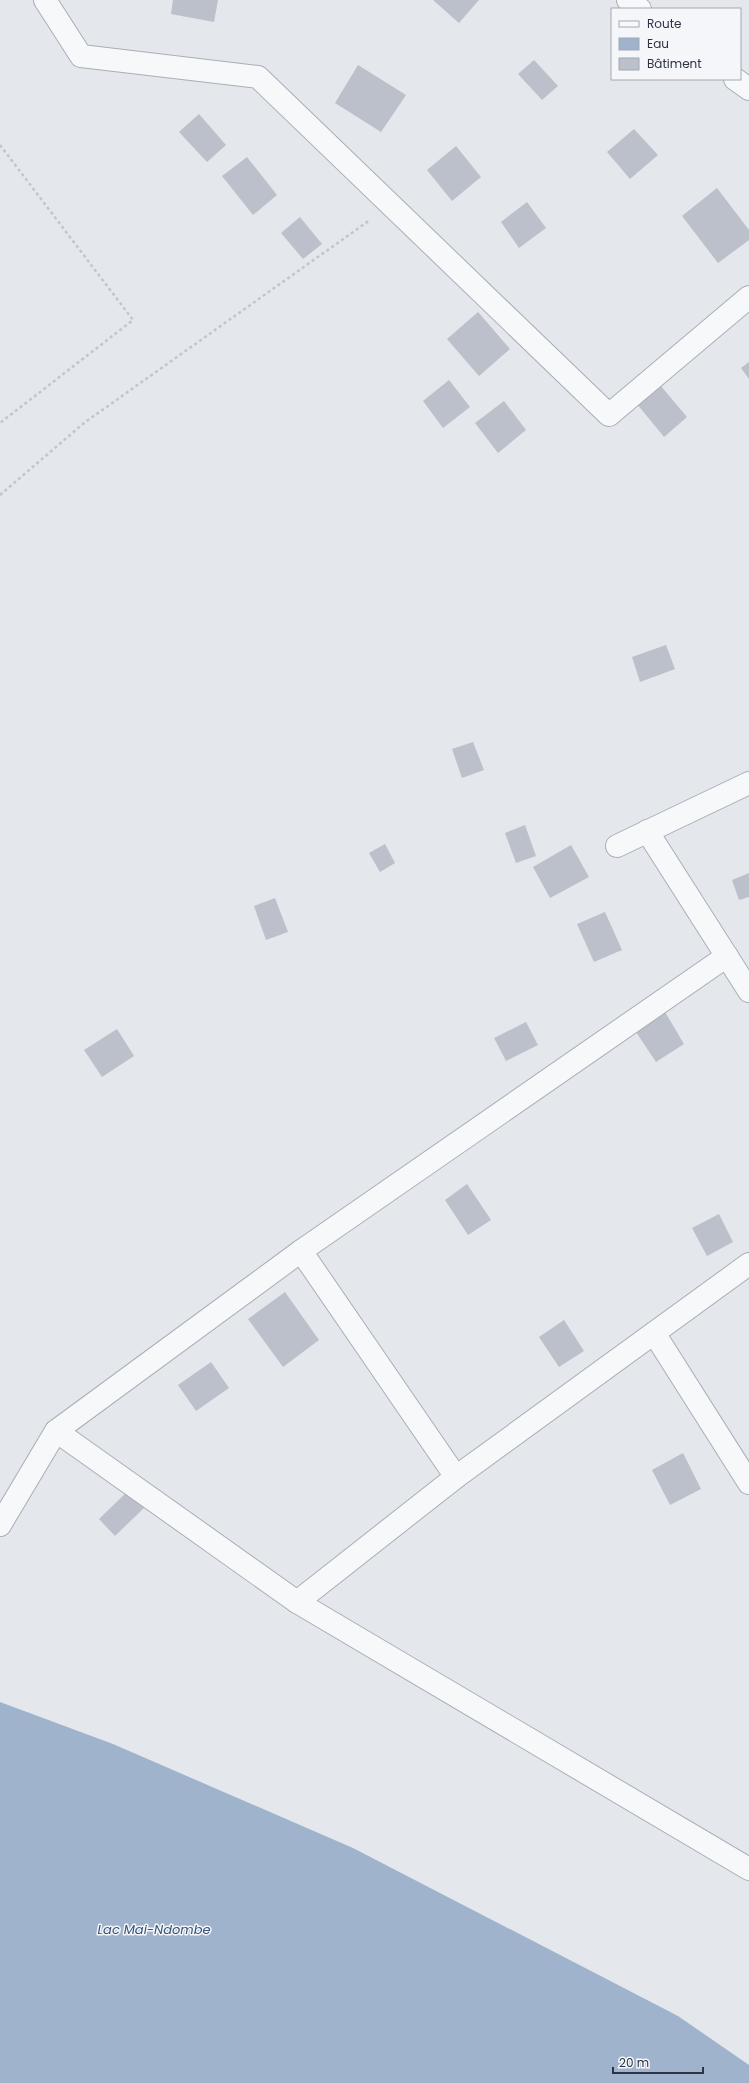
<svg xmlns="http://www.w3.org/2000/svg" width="749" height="2083" viewBox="0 0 749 2083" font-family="Poppins,sans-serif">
	<rect width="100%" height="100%" fill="#e4e7ec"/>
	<!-- water -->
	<polygon fill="#9fb4cc" points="0,1702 113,1744 353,1848 678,2016 749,2065 749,2083 0,2083"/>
	<!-- building -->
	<g fill="#bbc0ca">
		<polygon points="173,0 218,0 214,22 171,14"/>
		<polygon points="433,0 479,0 459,23"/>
		<polygon points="534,60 558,86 542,100 518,74"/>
		<polygon points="358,65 406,95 381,132 335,103"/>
		<polygon points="199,114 226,145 207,162 179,132"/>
		<polygon points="634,129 658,155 630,179 607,152"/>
		<polygon points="456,146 481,177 452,201 427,170"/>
		<polygon points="247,157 277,195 253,215 222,176"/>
		<polygon points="717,188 749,230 749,240 718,263 682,216"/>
		<polygon points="527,202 546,228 519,248 501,222"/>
		<polygon points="300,217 322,244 303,259 281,233"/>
		<polygon points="478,312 510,349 479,376 447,339"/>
		<polygon points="749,362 749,379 741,368"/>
		<polygon points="449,380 470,407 443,428 423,401"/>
		<polygon points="660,385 687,417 664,437 637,404"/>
		<polygon points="504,401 526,430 498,453 475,423"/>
		<polygon points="666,645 675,669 640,682 632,657"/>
		<polygon points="473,742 484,770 462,778 452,749"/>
		<polygon points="525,825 536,856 516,863 505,833"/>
		<polygon points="385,844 395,863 380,872 369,853"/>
		<polygon points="571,845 589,877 550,898 533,867"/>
		<polygon points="749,873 749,897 739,900 732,880"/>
		<polygon points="275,898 288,932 266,940 254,906"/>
		<polygon points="605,912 622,950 594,962 577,924"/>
		<polygon points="662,1007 684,1044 656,1062 632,1026"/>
		<polygon points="526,1022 538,1045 506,1061 494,1038"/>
		<polygon points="117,1029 134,1056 102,1077 84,1050"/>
		<polygon points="467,1184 491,1220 468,1235 445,1200"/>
		<polygon points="719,1214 733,1242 707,1256 692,1228"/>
		<polygon points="285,1292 319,1340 283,1367 248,1319"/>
		<polygon points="564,1320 584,1351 559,1367 539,1337"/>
		<polygon points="211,1362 229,1388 196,1411 178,1385"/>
		<polygon points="683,1453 701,1489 670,1505 652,1470"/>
		<polygon points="129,1490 145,1507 115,1536 99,1519"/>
	</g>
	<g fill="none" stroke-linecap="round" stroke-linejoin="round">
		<!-- minor casing -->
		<g stroke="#a9aeb7" stroke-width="24">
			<g id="minor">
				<polyline points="45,0 81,56 258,77 609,415 749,297"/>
				<polyline points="628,0 640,9"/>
				<polyline points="735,79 749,89"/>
				<polyline points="647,831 749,991"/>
				<polyline points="617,846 749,783"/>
				<polyline points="654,1333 749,1483"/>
				<polyline points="56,1431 297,1602 749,1869"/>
				<polyline points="456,1477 301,1251 727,956"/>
				<polyline points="0,1525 56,1431 301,1251"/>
				<polyline points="297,1602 456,1477 749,1264"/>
			</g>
		</g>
		<!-- path -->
		<g stroke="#c2c5cb" stroke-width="2.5" stroke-dasharray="3 3" stroke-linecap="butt">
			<polyline points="0,145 133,320 0,423"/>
			<polyline points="0,495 84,423 370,220"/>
		</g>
		<!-- minor -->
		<use href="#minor" stroke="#f7f8fa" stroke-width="22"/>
	</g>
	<g text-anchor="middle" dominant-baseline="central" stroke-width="3" stroke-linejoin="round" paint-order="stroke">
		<!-- water labels -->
		<g font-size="13" font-style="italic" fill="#34527a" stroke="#f4f6f9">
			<text x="154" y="1929">Lac Mai-Ndombe</text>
		</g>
	</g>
	<!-- legend -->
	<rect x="611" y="8" width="130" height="72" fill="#f4f6f9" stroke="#a4a8b1"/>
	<rect x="619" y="21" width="20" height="6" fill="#f7f8fa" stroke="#a4a8b1"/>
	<text x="647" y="28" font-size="12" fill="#2b3445">Route</text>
	<rect x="619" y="38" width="20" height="12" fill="#9fb4cc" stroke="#a4a8b1"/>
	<text x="647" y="48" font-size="12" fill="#2b3445">Eau</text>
	<rect x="619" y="58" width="20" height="12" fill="#bbc0ca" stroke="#a4a8b1"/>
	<text x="647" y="68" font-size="12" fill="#2b3445">Bâtiment</text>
	<!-- scale -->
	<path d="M613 2067v6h90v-6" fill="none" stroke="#2b3445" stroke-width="2"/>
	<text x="619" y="2067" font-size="12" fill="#2b3445" stroke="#f4f6f9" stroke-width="3" paint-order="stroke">20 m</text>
</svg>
